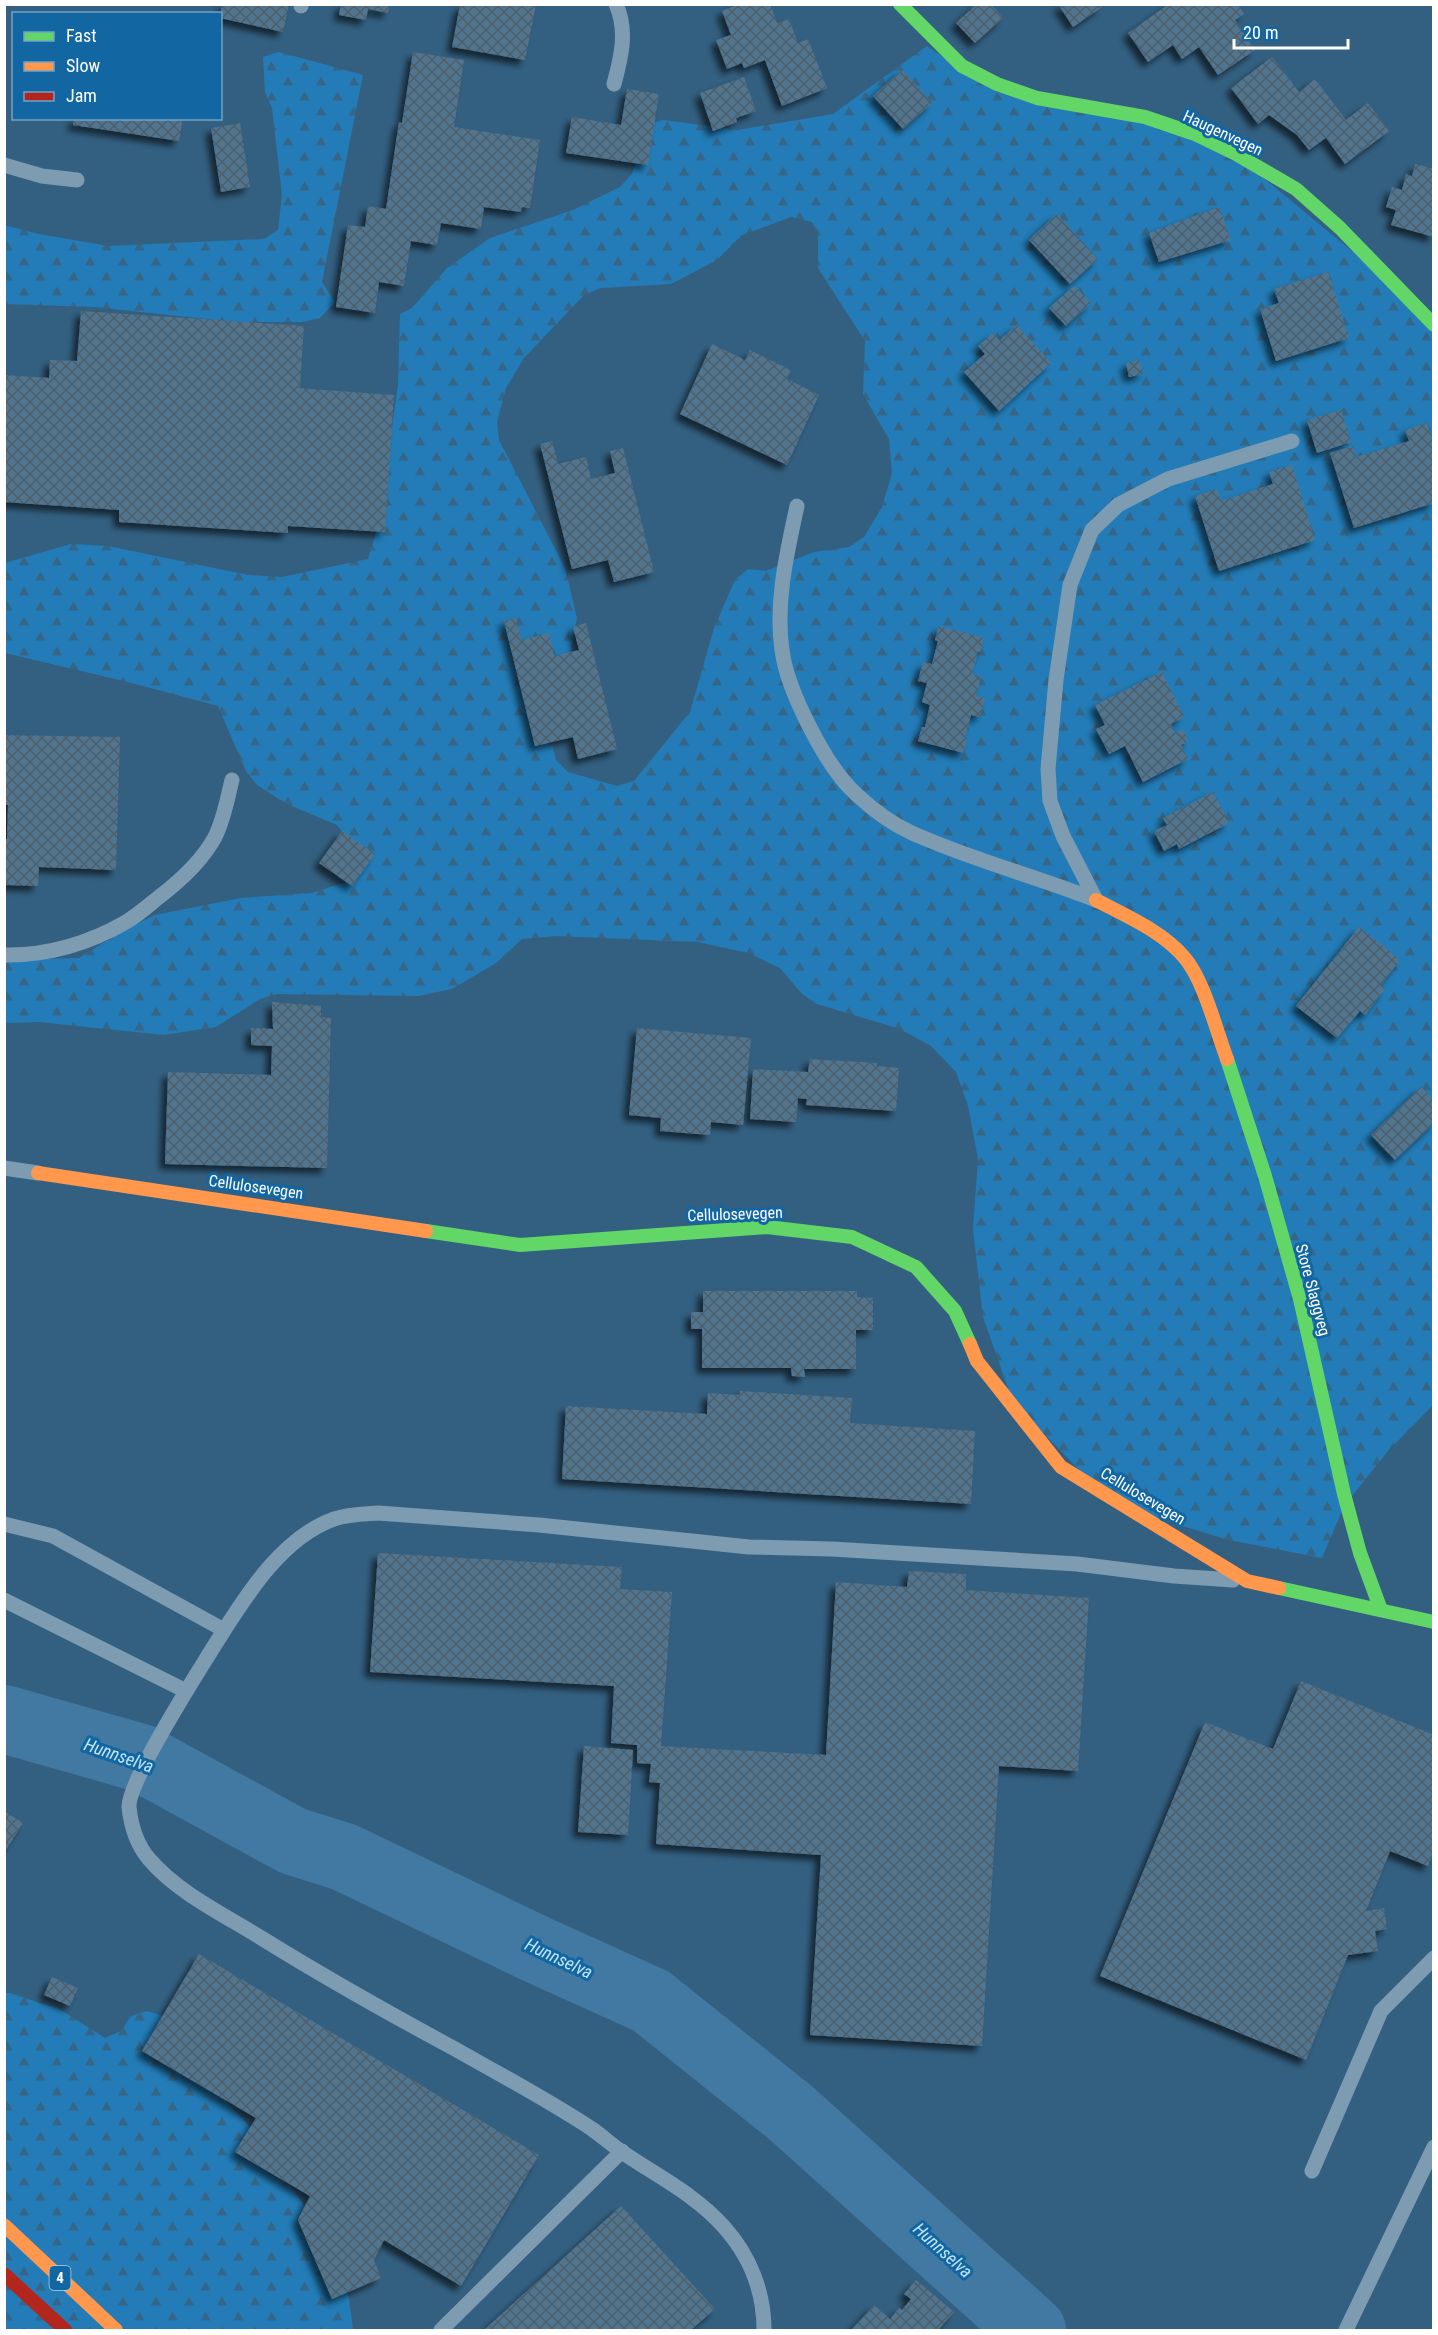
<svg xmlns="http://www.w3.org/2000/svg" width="1438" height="2335" viewBox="0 0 1438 2335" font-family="'Roboto Condensed',sans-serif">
	<defs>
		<pattern id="forest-firs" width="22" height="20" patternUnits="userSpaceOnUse" patternTransform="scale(1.5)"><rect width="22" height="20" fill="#237cb7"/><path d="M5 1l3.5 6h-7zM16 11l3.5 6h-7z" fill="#356687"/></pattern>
		<pattern id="building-cross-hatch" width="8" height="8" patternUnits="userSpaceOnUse" patternTransform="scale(1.5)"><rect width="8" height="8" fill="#51758f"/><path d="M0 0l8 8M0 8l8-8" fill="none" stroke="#4e5e6a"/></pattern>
		<filter id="shadow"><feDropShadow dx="-5.5" dy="5.5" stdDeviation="3" flood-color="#0009"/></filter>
	</defs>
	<rect width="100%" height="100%" fill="#336081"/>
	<!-- forest -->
	<g fill="url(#forest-firs)" fill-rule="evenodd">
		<path d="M927 46 978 81 1204 129 1433 318V1405L1388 1451 1344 1506 1322 1558 1229 1540 1146 1515 1099 1490 1013 1402 983 1317 973 1229 978 1159 968 1106 956 1072 931 1046 900 1029 817 1004 802 994 780 968 748 953 698 942 556 936 522 939 496 963 452 989 418 996 277 994 260 999 216 1027 164 1035 39 1022 5 1023V954L44 959 79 958 124 930 155 915 241 898 312 893 346 882 357 869 358 851 337 825 287 804 257 785 246 771 218 706 132 683 5 653V563L71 544 108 546 248 575 282 577 368 559 378 526 398 385 400 314 412 308 447 268 490 238 573 210 620 187 632 174 647 125 663 120 738 130 833 114ZM791 217 812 222 818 235V268L865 341 863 394 889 439 892 473 882 507 864 537 849 547 814 552 766 571 748 569 735 580 714 628 690 712 634 781 617 786 568 772 556 760 552 743 577 618 565 568 499 440 497 422 506 388 524 358 584 295 601 288 671 284 717 260 742 235Z"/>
		<polygon points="279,52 363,75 322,282 335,302 320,318 303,322 234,322 95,307 5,304 4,225 39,234 108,246 264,239 278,230 282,195 272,108 265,92 263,57"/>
		<polygon points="5,1993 10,1993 61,2010 105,2038 121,2031 131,2016 147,2011 163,2016 214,2088 250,2127 301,2201 337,2263 349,2298 353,2330 5,2330"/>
	</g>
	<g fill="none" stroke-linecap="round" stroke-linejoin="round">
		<!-- river -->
		<polyline stroke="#4179a3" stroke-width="68" points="4,1719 141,1758 293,1841 344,1857 538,1950 651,2001 791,2113 1032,2330"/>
	</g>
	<!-- building -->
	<g fill="url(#building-cross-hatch)" filter="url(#shadow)">
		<polygon points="222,4 289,4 283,32 220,18"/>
		<polygon points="341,4 390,4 388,13 368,9 366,20 339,15"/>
		<polygon points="740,4 770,4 777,23 789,19 798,43 808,39 827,88 782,106 765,60 744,68 742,63 727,69 716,40 731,35 722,11"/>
		<polygon points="977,4 991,4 1003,18 975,43 956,23"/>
		<polygon points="1058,4 1100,4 1102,7 1073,27"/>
		<polygon points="1169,4 1238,4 1244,14 1235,20 1255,50 1218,75 1199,47 1182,59 1173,45 1148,62 1128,33"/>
		<polygon points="460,5 536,5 525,60 452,47"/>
		<polygon points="413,52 464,60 454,127 540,140 530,208 522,207 521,212 484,207 481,229 441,223 437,245 411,241 404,286 379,282 375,313 336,307 348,225 365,227 368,206 386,209 399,122 402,123"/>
		<polygon points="1272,57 1299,92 1315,79 1346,120 1368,103 1389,131 1345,164 1326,138 1309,150 1297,135 1269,115 1258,124 1231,88"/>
		<polygon points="902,70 932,103 903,129 873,96"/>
		<polygon points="744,77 756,111 736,118 737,122 713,131 700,93"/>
		<polygon points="627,89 659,94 648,165 566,153 572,117 621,125"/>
		<polygon points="74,118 183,118 179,141 73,125"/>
		<polygon points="240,123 250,187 221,192 211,128"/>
		<polygon points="1415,164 1434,169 1434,237 1391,225 1396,210 1386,207 1392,187 1402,190 1406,174 1412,176"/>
		<polygon points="1219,207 1231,240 1159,262 1149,233"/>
		<polygon points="1057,214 1098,259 1070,284 1029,240"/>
		<polygon points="1328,272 1349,338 1276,361 1260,309 1279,303 1274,289"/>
		<polygon points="1074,286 1091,303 1066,326 1049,308"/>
		<polygon points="81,311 304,326 300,387 297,388 394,395 385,532 288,526 288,533 119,522 119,510 4,502 4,375 49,378 50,360 77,361"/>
		<polygon points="1017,325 1051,363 999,411 964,372 985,354 978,346 993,333 1000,340"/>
		<polygon points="712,344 745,360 750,350 791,370 787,379 819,395 787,465 680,414"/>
		<polygon points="1139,360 1143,374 1129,377 1126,363"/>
		<polygon points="1341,410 1351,442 1317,453 1307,420"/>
		<polygon points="1427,423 1434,443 1434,503 1354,528 1330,453 1353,446 1356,457 1383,449 1409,441 1405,430"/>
		<polygon points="552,441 558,464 586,457 591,479 615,473 610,451 623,448 654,572 614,582 608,560 572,569 540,444"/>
		<polygon points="1292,465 1315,540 1219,571 1195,496 1217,489 1221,501 1273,484 1269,472"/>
		<polygon points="516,618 521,640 549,633 554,656 579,650 573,627 586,623 617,749 578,759 573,737 535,746 504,621"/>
		<polygon points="939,626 984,638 981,652 978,652 972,674 981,677 976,696 985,698 980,717 971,715 965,738 967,738 964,753 918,741 922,727 925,727 930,705 922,702 927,683 918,681 923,662 932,664 938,641 935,640"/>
		<polygon points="1162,672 1184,717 1171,724 1175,733 1183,729 1188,741 1181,745 1188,759 1143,782 1125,746 1109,754 1096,729 1105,725 1095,705"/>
		<polygon points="4,735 120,737 116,870 39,867 38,886 4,885 4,839 7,839 8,805 4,805"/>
		<polygon points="1213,792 1229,823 1179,849 1177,844 1164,851 1154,831 1167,825 1163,818"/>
		<polygon points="342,831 375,854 352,886 319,863"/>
		<polygon points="1359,927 1400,960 1381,985 1385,989 1365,1015 1360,1011 1337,1038 1296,1006"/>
		<polygon points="272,1002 321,1006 321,1017 331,1018 327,1168 165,1164 168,1072 271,1075 272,1046 251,1045 251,1028 273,1029"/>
		<polygon points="637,1028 751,1038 743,1125 711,1122 710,1135 660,1131 661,1118 629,1115"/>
		<polygon points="810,1059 877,1063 877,1066 899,1068 896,1111 806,1105 807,1099 798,1098 796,1122 750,1119 753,1069 808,1072"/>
		<polygon points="1421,1087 1434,1100 1434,1123 1395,1160 1371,1135"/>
		<polygon points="703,1291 857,1291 857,1297 873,1298 873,1330 856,1330 856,1369 804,1369 805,1377 792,1376 791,1368 702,1368 702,1329 691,1329 691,1312 703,1312"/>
		<polygon points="740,1391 852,1398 850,1423 975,1431 971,1504 562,1479 566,1406 707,1414 708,1393 740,1395"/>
		<polygon points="378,1553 622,1567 620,1589 672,1592 661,1746 826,1755 836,1582 907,1587 909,1571 966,1574 966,1590 1089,1598 1078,1771 999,1766 982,2046 810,2035 821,1855 656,1844 660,1783 649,1782 651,1764 637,1763 637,1745 611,1743 614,1686 370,1672"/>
		<polygon points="1301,1681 1434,1735 1434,1852 1428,1866 1390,1851 1366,1911 1384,1908 1387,1929 1375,1931 1378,1951 1348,1955 1306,2060 1100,1976 1205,1722 1273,1749"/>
		<polygon points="584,1746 633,1750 628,1835 578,1832"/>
		<polygon points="4,1811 23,1823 4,1853"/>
		<polygon points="199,1954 539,2155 461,2286 384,2240 374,2260 381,2278 332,2299 298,2220 310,2196 235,2152 256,2118 142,2051"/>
		<polygon points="52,1977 78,1988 70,2006 44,1995"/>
		<polygon points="621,2206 715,2309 691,2330 484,2330"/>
		<polygon points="916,2280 954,2312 938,2330 851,2330 874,2305 890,2319 899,2308 902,2310 911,2299 904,2294"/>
	</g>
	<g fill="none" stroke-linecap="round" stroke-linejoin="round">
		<!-- lane -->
		<g stroke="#7e9cb1" stroke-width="15">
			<polyline points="301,6 301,4"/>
			<path d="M614 84C621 58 628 31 616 4"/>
			<polyline points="4,165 42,176 77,180"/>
			<path d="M797 506C787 553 775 602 782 650 787 690 826 767 856 794 872 809 892 824 912 833 972 860 1035 876 1096 900"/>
			<polyline points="1096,900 1063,836 1050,801 1048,769 1056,680 1070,585 1092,530 1118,505 1168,479 1292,441"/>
			<path d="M4 955C47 956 90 943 126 922 138 915 149 905 159 897 180 881 202 861 215 837 224 819 227 800 232 780"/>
			<polyline points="4,1168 38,1173"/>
			<polyline points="4,1524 53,1536 224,1630"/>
			<polyline points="4,1600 186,1691"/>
			<polyline points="1312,2171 1381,2011 1434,1958"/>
			<polyline points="441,2330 622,2151"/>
			<path d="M764 2330C764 2292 750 2256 724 2227 696 2195 657 2176 622 2152 612 2145 602 2136 592 2129 548 2100 501 2075 455 2049 390 2014 326 1978 263 1939 225 1915 179 1894 149 1859 137 1845 131 1826 129 1807 128 1782 195 1677 211 1651 241 1604 278 1539 334 1519 348 1514 363 1514 378 1513L539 1525 749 1547 832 1549 1077 1564 1174 1576 1233 1580"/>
			<polyline points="1346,2330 1434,2147"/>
		</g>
		<!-- fast -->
		<g stroke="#63d668" stroke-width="14">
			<polyline points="900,4 962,66 997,84 1037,98 1145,117 1195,134 1236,154 1296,189 1340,228 1434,325"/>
			<polyline points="1227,1059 1265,1176 1300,1299 1344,1494 1360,1553 1381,1610"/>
			<polyline points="426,1231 520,1245 767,1227 852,1237 916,1267 955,1311 970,1344"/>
			<polyline points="1279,1588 1434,1622"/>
		</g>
		<!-- slow -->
		<g stroke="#ff974d" stroke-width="14">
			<path d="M1096 900C1126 916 1162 931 1184 957 1204 980 1216 1030 1227 1059"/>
			<polyline points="38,1173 426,1231"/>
			<polyline points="970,1344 977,1361 1061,1467 1247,1581 1279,1588"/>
			<polyline points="4,2225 116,2330"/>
		</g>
		<!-- jam -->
		<polyline stroke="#b3261e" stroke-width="14" points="4,2274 65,2330"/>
	</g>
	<g text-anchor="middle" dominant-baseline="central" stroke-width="6" stroke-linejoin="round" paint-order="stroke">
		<!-- shield labels -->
		<rect fill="#1266a2" stroke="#b8d1e3" stroke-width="1.5" x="49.5" y="2266" width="21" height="24" rx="4.5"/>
		<g font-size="15" font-weight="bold" fill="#fff">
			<text x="60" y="2278">4</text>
		</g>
		<!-- street labels -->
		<g font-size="16" fill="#fff" stroke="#1266a2">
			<text transform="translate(1223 133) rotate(25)">Haugenvegen</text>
			<text transform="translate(256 1187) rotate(8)">Cellulosevegen</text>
			<text transform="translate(735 1214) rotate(-2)">Cellulosevegen</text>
			<text transform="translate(1313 1290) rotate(75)">Store Slaggveg</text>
			<text transform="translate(1143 1496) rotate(31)">Cellulosevegen</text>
		</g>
		<!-- water labels -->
		<g font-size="18" font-style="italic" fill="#bfe4fb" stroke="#1266a2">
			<text transform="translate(119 1755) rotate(19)">Hunnselva</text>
			<text transform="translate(559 1958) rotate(25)">Hunnselva</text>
			<text transform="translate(943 2250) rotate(42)">Hunnselva</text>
		</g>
	</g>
	<!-- border -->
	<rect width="1438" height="2335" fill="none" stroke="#ffffff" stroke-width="12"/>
	<!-- legend -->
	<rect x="12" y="12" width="210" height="108" fill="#1266a2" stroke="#71a3c7" stroke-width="1.5"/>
	<rect x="24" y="32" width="30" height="9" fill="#63d668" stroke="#71a3c7" stroke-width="1.5"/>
	<text x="66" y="42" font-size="18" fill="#ffffff">Fast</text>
	<rect x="24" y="62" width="30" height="9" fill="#ff974d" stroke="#71a3c7" stroke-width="1.5"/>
	<text x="66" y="72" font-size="18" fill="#ffffff">Slow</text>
	<rect x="24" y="92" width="30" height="9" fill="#b3261e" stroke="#71a3c7" stroke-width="1.5"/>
	<text x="66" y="102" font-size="18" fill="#ffffff">Jam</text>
	<!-- scale -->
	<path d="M1234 39v9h114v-9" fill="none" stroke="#ffffff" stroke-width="3"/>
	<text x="1243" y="39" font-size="18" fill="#ffffff" stroke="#1266a2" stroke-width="4.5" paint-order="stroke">20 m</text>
</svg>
